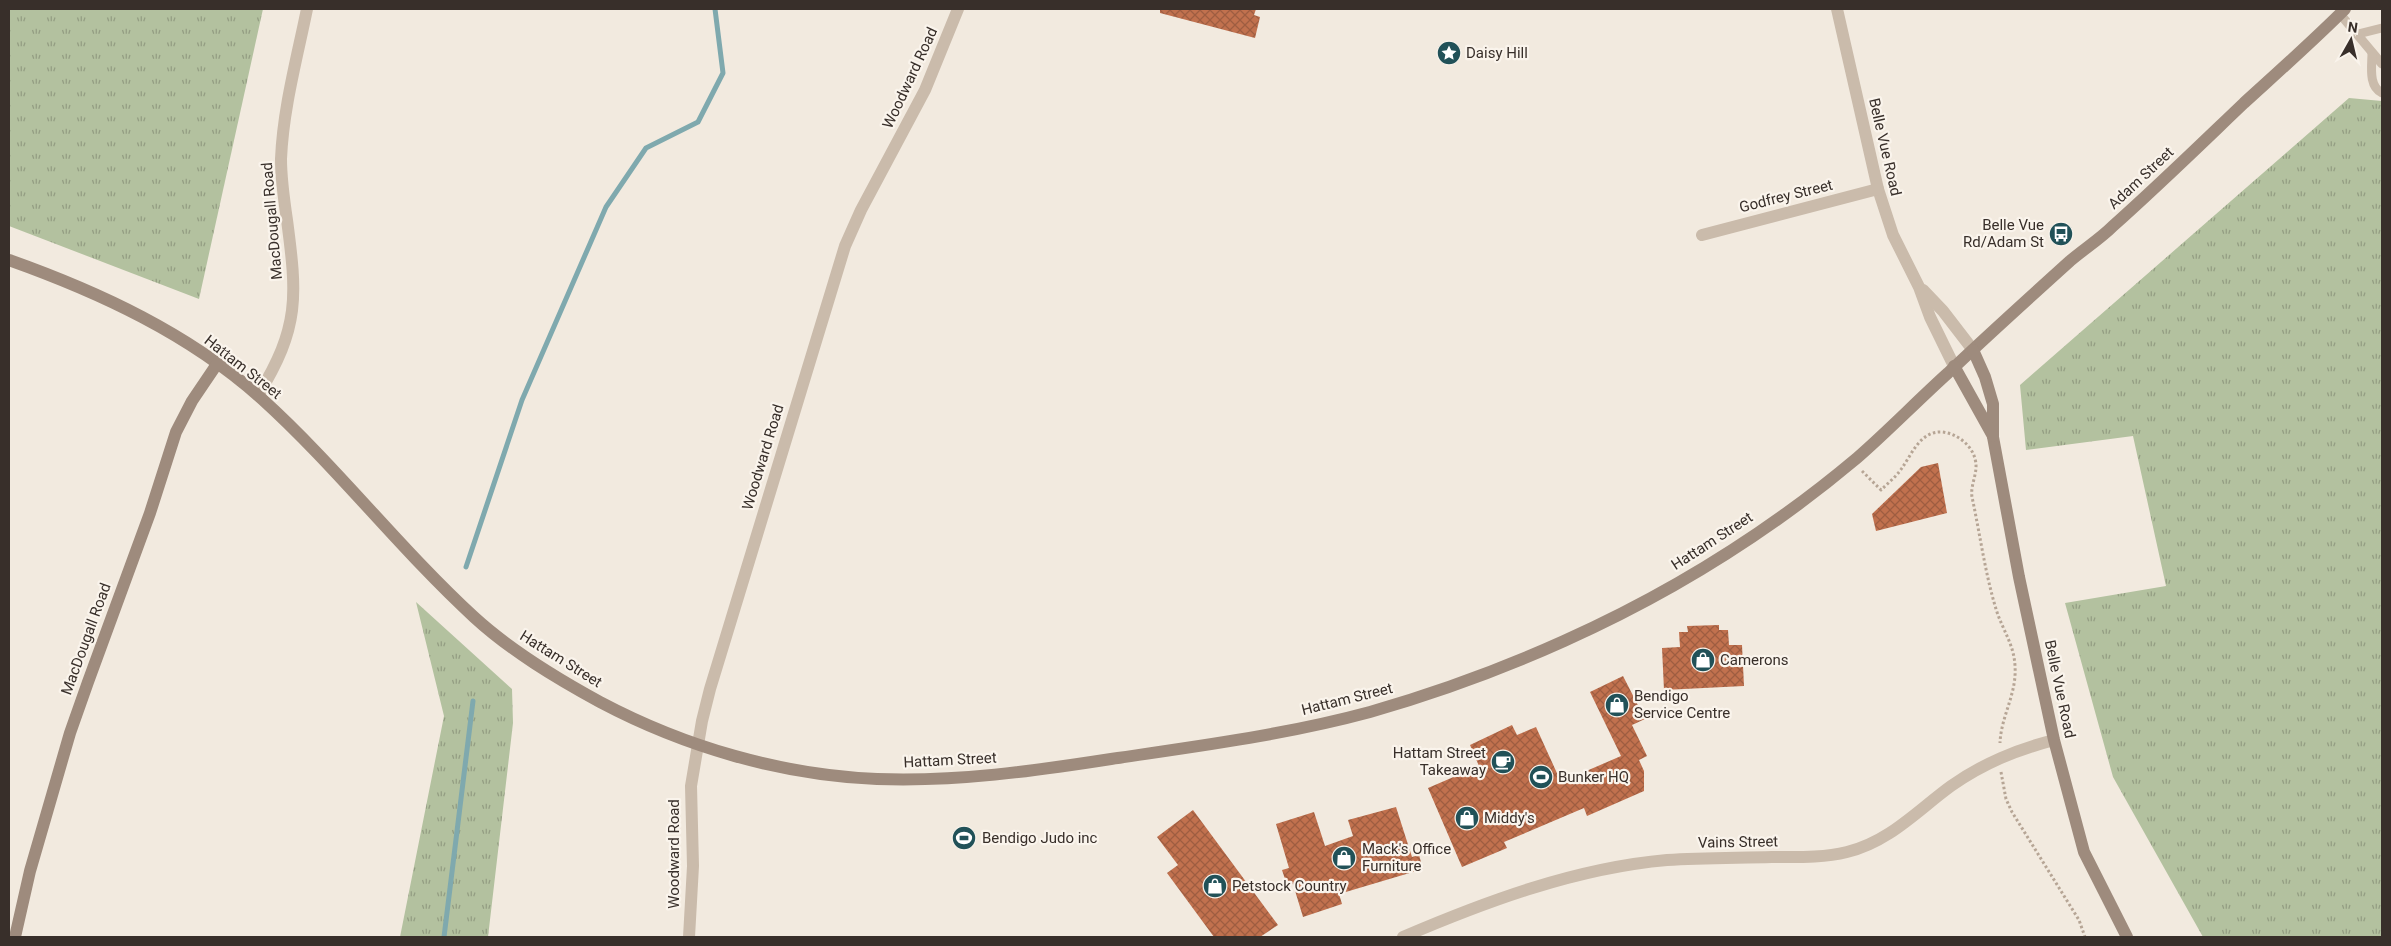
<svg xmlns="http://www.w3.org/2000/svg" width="2391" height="946" viewBox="0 0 2391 946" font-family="Roboto,sans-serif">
	<defs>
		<pattern id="grass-tufts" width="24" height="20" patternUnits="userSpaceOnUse" patternTransform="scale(1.25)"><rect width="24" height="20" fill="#b3c19f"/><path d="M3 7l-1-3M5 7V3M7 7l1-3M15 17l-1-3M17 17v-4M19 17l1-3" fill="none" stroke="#939d82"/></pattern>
		<pattern id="building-cross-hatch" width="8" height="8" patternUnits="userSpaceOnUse" patternTransform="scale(1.25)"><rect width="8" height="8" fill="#c1714e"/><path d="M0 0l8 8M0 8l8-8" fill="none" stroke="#9e5d41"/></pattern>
	</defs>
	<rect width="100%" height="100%" fill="#f2eadf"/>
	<!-- grass -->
	<g fill="url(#grass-tufts)">
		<polygon points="9,9 263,9 199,299 9,226"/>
		<polygon points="2349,98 2382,101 2382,937 2203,937 2113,777 2065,603 2166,586 2133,436 2026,450 2020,385"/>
		<polygon points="416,602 512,689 513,723 488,937 400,937 444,716"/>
	</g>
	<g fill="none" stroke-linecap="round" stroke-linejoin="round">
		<!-- stream -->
		<g stroke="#7fa9ae" stroke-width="5">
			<polyline points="466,567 522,400 606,207 646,148 698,122 723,73 715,9"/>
			<polyline points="444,937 473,701"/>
		</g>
	</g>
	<!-- building -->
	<g fill="url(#building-cross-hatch)">
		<polygon points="1160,9 1256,9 1254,15 1260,17 1255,38 1160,13"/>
		<polygon points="1938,463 1947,513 1876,531 1872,514 1921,467"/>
		<polygon points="1719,625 1719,630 1728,630 1729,645 1742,645 1744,686 1664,690 1662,648 1680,647 1679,632 1688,632 1687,626"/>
		<polygon points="1623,676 1645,719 1632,725 1647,756 1639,760 1644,771 1644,791 1587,816 1584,808 1504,842 1507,848 1462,867 1428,788 1479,766 1470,745 1512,725 1517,735 1536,727 1561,782 1621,756 1590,692"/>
		<polygon points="1396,807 1412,857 1419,855 1423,869 1339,894 1342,904 1303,917 1293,884 1287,885 1282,870 1289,868 1276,824 1314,812 1325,846 1353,836 1348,820"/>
		<polygon points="1193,810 1278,925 1260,937 1214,937 1167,873 1178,865 1157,837"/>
	</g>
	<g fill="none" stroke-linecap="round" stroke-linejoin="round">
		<!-- path -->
		<g stroke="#b6a595" stroke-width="3" stroke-dasharray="2.5 2.5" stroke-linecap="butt">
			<path d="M1862 471 1881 490C1888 483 1896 477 1902 468 1912 454 1920 431 1942 432 1956 433 1972 445 1975 459 1979 472 1970 484 1972 497 1980 534 1985 573 1996 609 2002 629 2014 644 2015 666 2017 694 2001 716 2000 743"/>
			<polyline points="2001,772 2006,799 2012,812 2079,920 2085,937"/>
		</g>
		<!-- lane -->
		<g stroke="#cabbab" stroke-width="9">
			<polyline points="2340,14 2382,64"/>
			<polyline points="2358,34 2382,28"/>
			<path d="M2372 53C2372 66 2368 86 2382 93"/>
		</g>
		<!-- street -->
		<g stroke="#cabbab" stroke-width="12">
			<polyline points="1837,9 1878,189 1893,235 1919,287 1930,317 1954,366"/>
			<polyline points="1702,235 1878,189"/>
			<polyline points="1923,290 1943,311 1973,350"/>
			<path d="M258 395C300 327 297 296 287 220 284 200 281 179 281 159 283 109 297 58 307 9"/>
			<polyline points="689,937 693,866 691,786 702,721 710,689 845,246 861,210 925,90 958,9"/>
			<path d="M1403 937C1487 901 1576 868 1667 860 1702 858 1737 858 1772 857 1797 857 1823 858 1847 852 1889 842 1918 810 1951 786 1984 763 2016 750 2054 740"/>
		</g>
		<!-- secondary -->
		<g stroke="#9e8b7d" stroke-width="12">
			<path d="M9 260C99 292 190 334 262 399 337 467 399 548 474 617 511 651 556 678 600 702 685 747 781 775 877 779 956 782 1034 771 1111 759 1198 746 1285 735 1370 712 1436 693 1502 669 1564 641 1669 594 1769 532 1857 458 1888 431 1917 401 1948 373 1988 335 2029 298 2070 261 2084 249 2100 239 2113 226 2158 186 2201 144 2244 103 2278 72 2313 41 2345 9"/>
			<polyline points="1973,350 1985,377 1993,404 1993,437 2019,577 2054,740 2084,852 2127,937"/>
			<polyline points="1954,366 1993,436"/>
			<polyline points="15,937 30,871 70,733 88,682 150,513 176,432 192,401 217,364"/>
		</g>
	</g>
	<!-- icons -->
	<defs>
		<g id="sight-disc" transform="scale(1.25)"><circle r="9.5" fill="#215158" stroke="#faf4ec"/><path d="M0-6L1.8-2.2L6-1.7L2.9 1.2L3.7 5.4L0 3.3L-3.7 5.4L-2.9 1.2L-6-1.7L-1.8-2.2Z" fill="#fff"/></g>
		<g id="bus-disc" transform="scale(1.25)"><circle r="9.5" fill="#215158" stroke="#faf4ec"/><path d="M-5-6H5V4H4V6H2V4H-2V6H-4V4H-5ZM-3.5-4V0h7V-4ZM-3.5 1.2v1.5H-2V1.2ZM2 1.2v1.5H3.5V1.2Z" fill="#fff"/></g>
		<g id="shop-disc" transform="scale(1.25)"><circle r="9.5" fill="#215158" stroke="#faf4ec"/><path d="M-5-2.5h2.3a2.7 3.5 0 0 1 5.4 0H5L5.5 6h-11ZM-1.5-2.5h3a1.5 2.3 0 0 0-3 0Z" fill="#fff"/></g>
		<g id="cafe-disc" transform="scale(1.25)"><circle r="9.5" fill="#215158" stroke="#faf4ec"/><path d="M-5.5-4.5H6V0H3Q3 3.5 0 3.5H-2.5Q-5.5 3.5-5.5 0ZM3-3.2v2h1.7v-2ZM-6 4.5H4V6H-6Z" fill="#fff"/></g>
		<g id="stadium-disc" transform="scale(1.25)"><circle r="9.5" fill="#215158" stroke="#faf4ec"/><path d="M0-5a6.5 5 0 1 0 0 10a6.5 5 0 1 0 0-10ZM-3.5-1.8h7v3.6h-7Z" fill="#fff"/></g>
	</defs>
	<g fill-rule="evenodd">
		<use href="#sight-disc" x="1449" y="53"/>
		<use href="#bus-disc" x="2061" y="234"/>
		<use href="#shop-disc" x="1703" y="660"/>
		<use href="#shop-disc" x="1617" y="705"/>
		<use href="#cafe-disc" x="1503" y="762"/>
		<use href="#stadium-disc" x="1541" y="777"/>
		<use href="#shop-disc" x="1467" y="818"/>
		<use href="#stadium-disc" x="964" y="838"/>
		<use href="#shop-disc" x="1344" y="858"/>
		<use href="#shop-disc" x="1215" y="886"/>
	</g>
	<g text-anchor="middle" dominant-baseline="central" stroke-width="4.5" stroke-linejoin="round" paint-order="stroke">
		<!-- poi labels -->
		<g font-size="15" fill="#382f2a" stroke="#faf4ec" text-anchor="start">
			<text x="1466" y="53">Daisy Hill</text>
			<text x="2044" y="225" text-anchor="end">Belle Vue<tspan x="2044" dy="17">Rd/Adam St</tspan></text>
			<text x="1720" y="660">Camerons</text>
			<text x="1634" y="696">Bendigo<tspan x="1634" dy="17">Service Centre</tspan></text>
			<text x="1486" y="753" text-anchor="end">Hattam Street<tspan x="1486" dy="17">Takeaway</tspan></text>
			<text x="1558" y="777">Bunker HQ</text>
			<text x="1484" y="818">Middy's</text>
			<text x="982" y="838">Bendigo Judo inc</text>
			<text x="1362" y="849">Mack's Office<tspan x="1362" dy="17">Furniture</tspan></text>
			<text x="1232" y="886">Petstock Country</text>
		</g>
		<!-- street labels -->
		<g font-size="15" fill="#382f2a" stroke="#faf4ec">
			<text transform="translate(910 78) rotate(-65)">Woodward Road</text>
			<text transform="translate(1885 147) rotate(77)">Belle Vue Road</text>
			<text transform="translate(2141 178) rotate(-43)">Adam Street</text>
			<text transform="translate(1786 196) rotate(-14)">Godfrey Street</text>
			<text transform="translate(272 221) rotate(-95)">MacDougall Road</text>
			<text transform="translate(243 367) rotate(38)">Hattam Street</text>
			<text transform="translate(763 457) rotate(-73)">Woodward Road</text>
			<text transform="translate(1712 541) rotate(-33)">Hattam Street</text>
			<text transform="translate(86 639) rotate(-70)">MacDougall Road</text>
			<text transform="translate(561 659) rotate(32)">Hattam Street</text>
			<text transform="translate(2060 689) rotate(78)">Belle Vue Road</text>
			<text transform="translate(1347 699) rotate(-14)">Hattam Street</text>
			<text transform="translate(950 760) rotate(-3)">Hattam Street</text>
			<text transform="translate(1738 842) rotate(-1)">Vains Street</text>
			<text transform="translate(674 854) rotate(-90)">Woodward Road</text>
		</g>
	</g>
	<!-- border -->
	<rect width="2391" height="946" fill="none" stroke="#382f2a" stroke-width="20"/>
	<!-- north arrow -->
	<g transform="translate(2351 40) rotate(8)" stroke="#faf4ec" stroke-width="4" paint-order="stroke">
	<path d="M0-4L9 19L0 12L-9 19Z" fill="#382f2a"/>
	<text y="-8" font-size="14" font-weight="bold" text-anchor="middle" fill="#382f2a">N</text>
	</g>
</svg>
